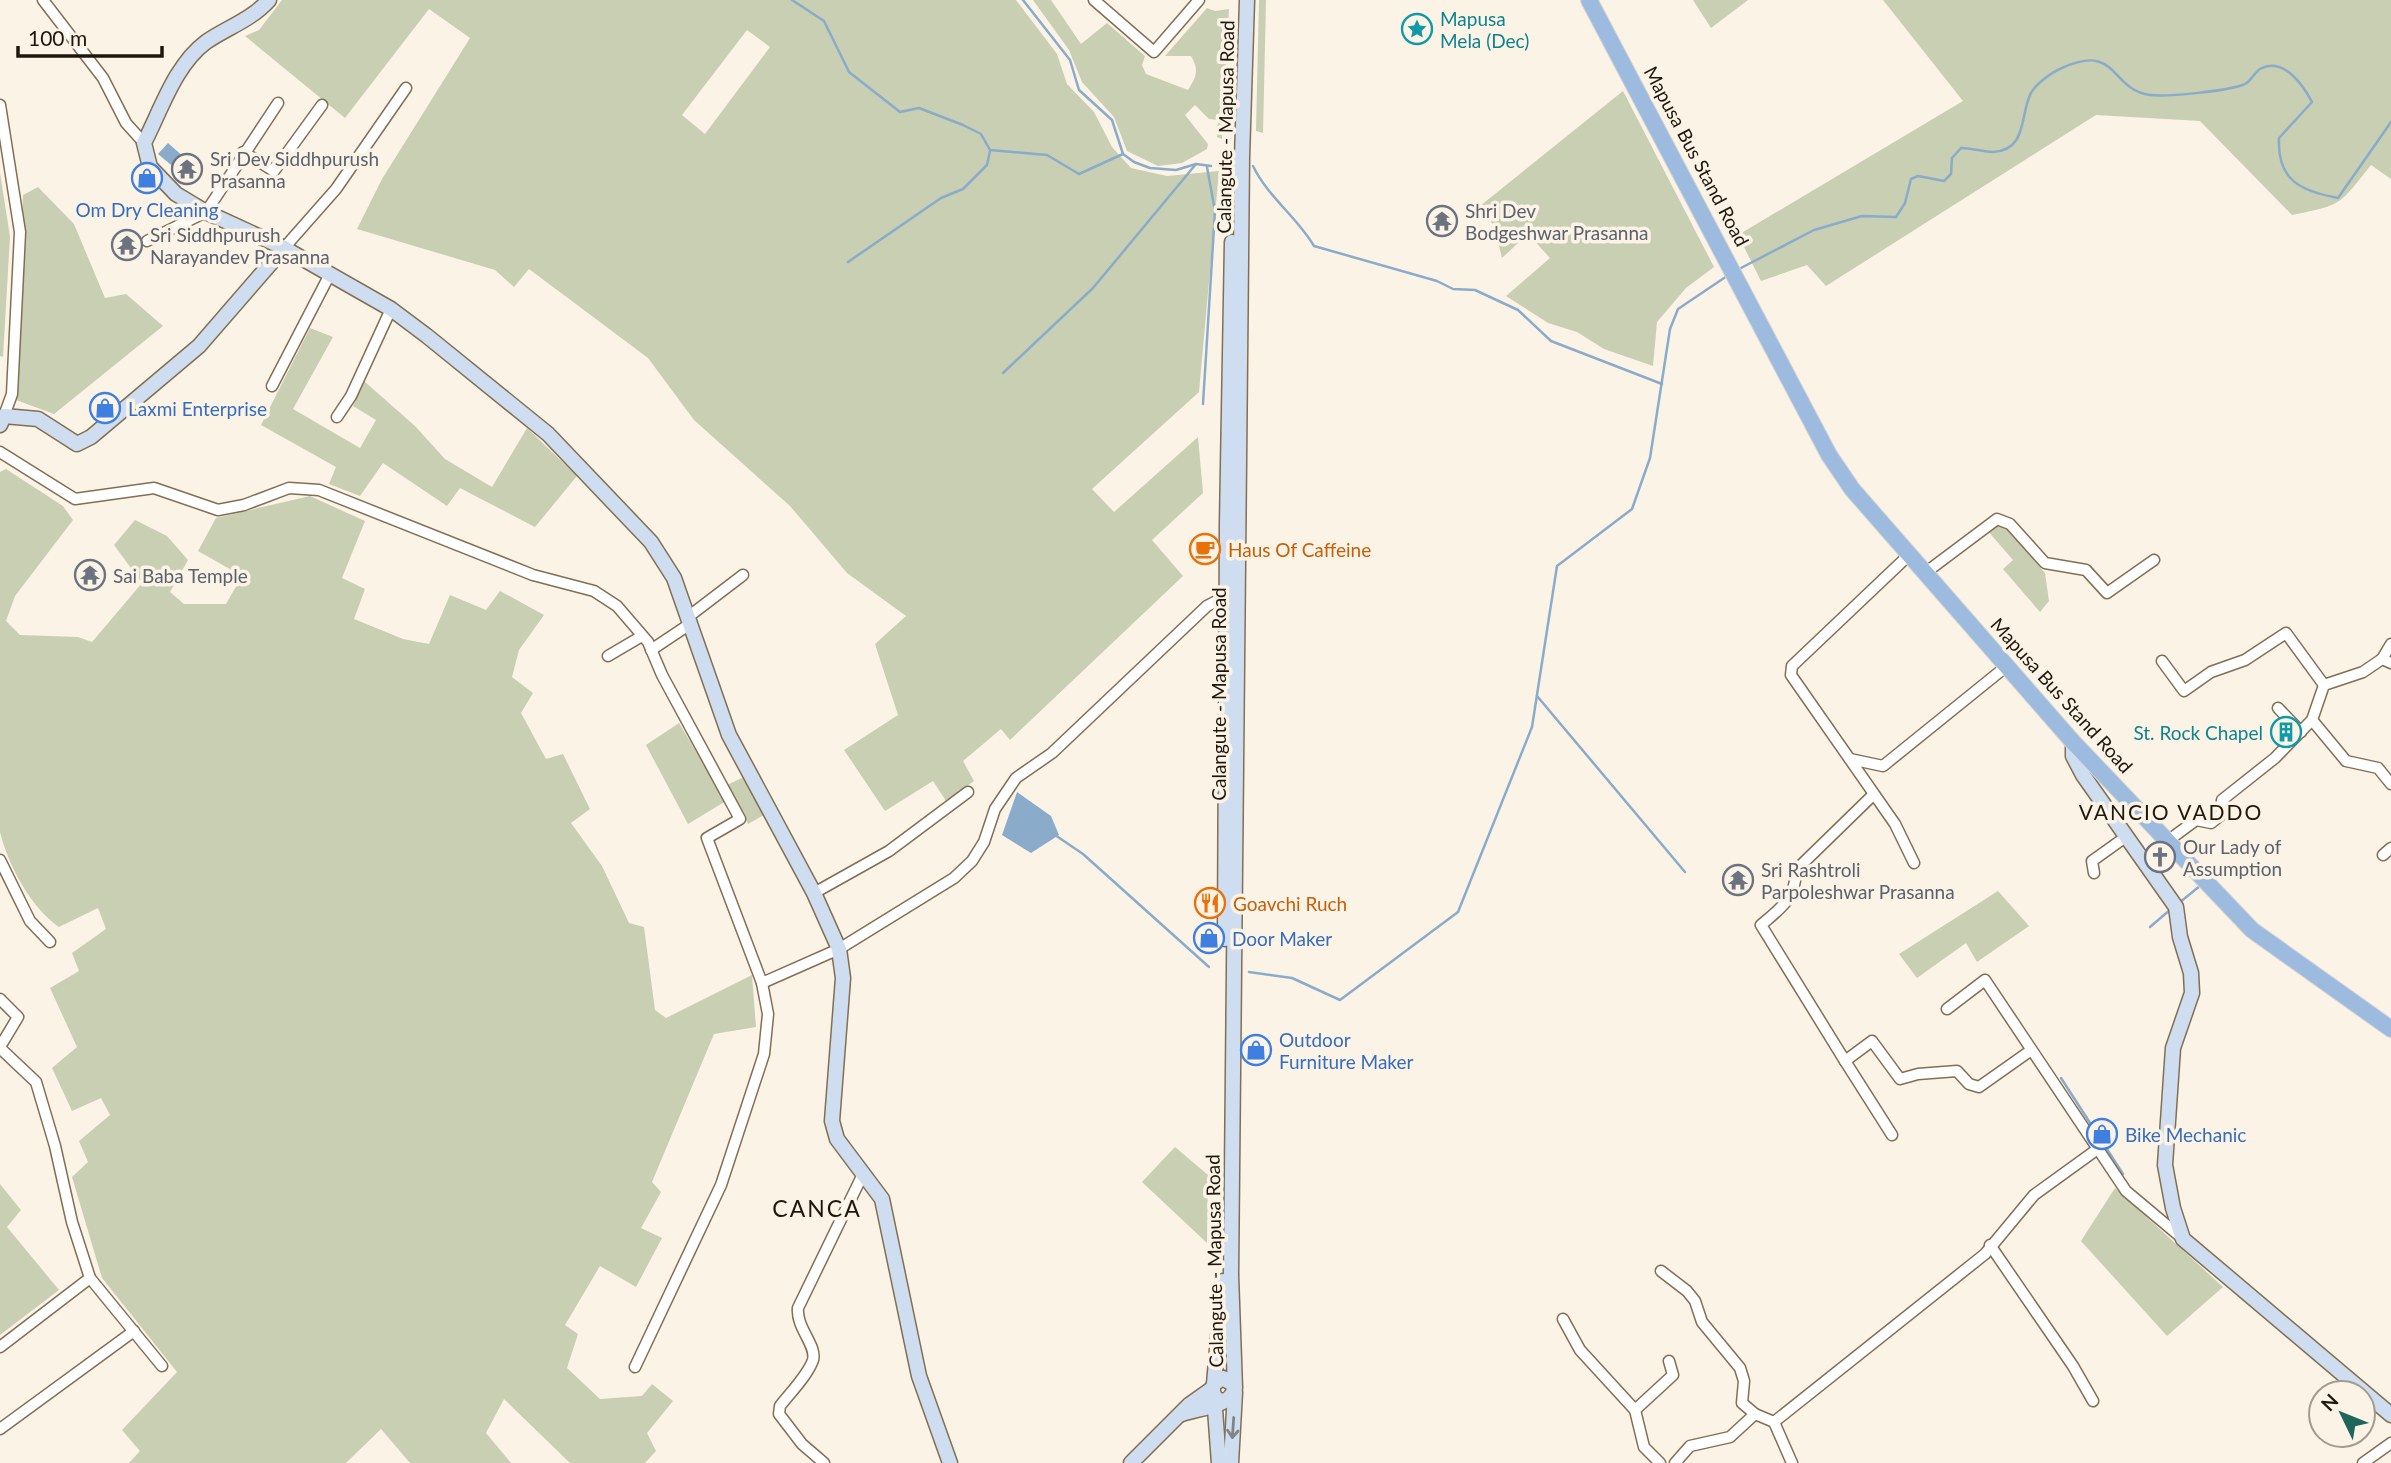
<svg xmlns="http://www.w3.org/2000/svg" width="2391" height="1463" viewBox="0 0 2391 1463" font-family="Lato,sans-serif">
	<rect width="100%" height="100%" fill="#fcf3e7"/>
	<!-- green -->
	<g fill="#c8cfb2" fill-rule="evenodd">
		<path d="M282 0H1016L1057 54 1067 84 1094 112 1112 147 1131 168 1167 176 1219 171 1199 392 1092 489 1114 512 1198 437 1203 493 1152 540 1183 576 1010 740 1001 729 963 761 974 781 946 801 933 781 885 811 844 750 898 715 875 644 906 616 847 573 790 506 694 420 648 358 529 269 514 287 495 270 357 229 382 179 470 38 429 9 345 118 245 36 259 30ZM747 30 770 47 705 134 682 115Z"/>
		<path d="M1033 0H1051L1081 44 1107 23 1145 56 1142 65 1146 74 1188 90C1197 76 1199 70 1191 56H1165L1207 8 1215 11 1229 9 1222 139 1217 137 1218 120 1209 119 1195 105 1185 115 1208 144 1207 149 1182 163 1158 166 1127 151 1114 117 1082 82 1069 50Z"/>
		<polygon points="1259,0 1266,0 1263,133 1256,131"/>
		<polygon points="1693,0 1748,0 1711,28"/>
		<path d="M1883 0H2391V179L2371 165C2339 205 2343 205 2292 215L2200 121 2096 115 1826 286 1807 265 1761 281 1738 235 1963 101Z"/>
		<polygon points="1623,91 1714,267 1686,288 1657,322 1653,366 1604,349 1577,332 1548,323 1506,296 1550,258 1528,234 1502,258 1494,226 1480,206"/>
		<polygon points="0,173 10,237 3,357 0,356"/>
		<polygon points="38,187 74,224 105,298 126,294 163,326 54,414 16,400 23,195"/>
		<polygon points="310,328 333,337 293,409 360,448 376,420 353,406 364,381 415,426 445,459 492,487 527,428 577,476 535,527 460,488 447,506 383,463 360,496 329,484 336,467 261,425"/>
		<path d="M6 469 63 506 73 520 15 596 6 621 20 635 78 637 92 642 142 583 114 545 135 520 167 536 188 560 170 592 184 604H226L242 576 198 551 216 518 310 496 365 521 342 578 365 589 354 619 403 639 429 644 450 595 486 610 500 591 544 615 519 650 512 677 533 693 521 713 546 759 563 754 590 809 571 823 602 866 629 923 644 927 655 1010 666 1018 752 975 756 1027 714 1034 652 1182 661 1192 641 1228 662 1238 636 1287 600 1266 565 1325 578 1334 567 1368 600 1399 642 1396 652 1384 673 1401 647 1433 656 1451 645 1463H570L504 1399 486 1433 511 1463H410L381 1429 346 1463H129L140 1451 122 1430 177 1372 102 1278 72 1177 88 1162 79 1141 110 1115 101 1098 72 1111 52 1068 77 1047 50 988 79 971 72 953 106 929 98 908 59 927C31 908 8 865 0 832V472Z"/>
		<polygon points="2000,521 2045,573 2049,601 2040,612 2003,569 2013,560 1987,530"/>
		<polygon points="679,723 726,801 688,824 646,745"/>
		<polygon points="744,777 764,815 748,824 727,785"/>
		<polygon points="1998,891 2029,926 1977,962 1966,943 1917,978 1899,954"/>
		<polygon points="1175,1147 1208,1175 1207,1243 1142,1182"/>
		<polygon points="0,1184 21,1210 7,1227 59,1290 0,1335"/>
		<polygon points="2115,1188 2223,1287 2167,1336 2081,1241"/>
	</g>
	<!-- water -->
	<g fill="#8aacca">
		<polygon points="168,143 186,159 177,170 158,154"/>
		<polygon points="1017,792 1051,816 1059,835 1031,853 1002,835"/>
	</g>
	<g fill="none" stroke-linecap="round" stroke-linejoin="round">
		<!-- stream -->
		<g stroke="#8aacca" stroke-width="2.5">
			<polyline points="792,0 824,21 849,72 900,112 919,108 963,125 981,134 990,150 1047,155 1079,174 1123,154"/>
			<polyline points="1023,0 1070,60 1079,90 1112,120 1123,154 1134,162 1150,168 1176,170 1196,164 1211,166"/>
			<path d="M1253 166C1268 197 1297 217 1314 246L1437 281 1453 289 1475 290 1518 310 1551 341 1662 384"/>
			<polyline points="848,262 941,198 963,189 987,165 990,151"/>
			<path d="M1739 269 1814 230 1862 216 1896 217 1905 203 1911 179 1918 176 1944 181 1951 174 1952 158 1961 148C1972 148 1983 152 1993 152 2027 150 2020 117 2030 95 2034 85 2052 72 2062 68 2118 42 2110 90 2150 95 2167 97 2229 91 2245 84 2251 81 2254 73 2260 69 2283 56 2303 85 2312 102L2279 138C2277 180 2300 191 2338 198L2391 122"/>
			<polyline points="1003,373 1093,288 1196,164"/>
			<polyline points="1203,404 1215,211 1207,167"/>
			<polyline points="1537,696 1685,872"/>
			<polyline points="1055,835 1083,854 1209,967"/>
			<polyline points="2179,903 2201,885"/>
			<polyline points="2150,927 2171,909"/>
			<polyline points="1249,972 1292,978 1340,1000 1458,912 1532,727 1557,566 1632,509 1650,458 1670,329 1678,309 1727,276"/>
			<polyline points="2061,1078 2123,1174"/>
		</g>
		<!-- street casing -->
		<g stroke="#826f53" stroke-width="13">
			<g id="street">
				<polyline points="43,0 103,78 126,123 144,143"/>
				<polyline points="1094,0 1154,52 1199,0"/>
				<polyline points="0,105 20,232 12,394 4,416 0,415"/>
				<polyline points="243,152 274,171 322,105"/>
				<polyline points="147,241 206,212 278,103"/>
				<polyline points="284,248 336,189 406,88"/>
				<polyline points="272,386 330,274"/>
				<polyline points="337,417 351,396 391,309"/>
				<polyline points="0,452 75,499 154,488 218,510 244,505 289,488 319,490 533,575 594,591 617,606 648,642 662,675 740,819 707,838 762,983 768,1014 764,1054 721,1185 635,1367"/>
				<polyline points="1910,554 1792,666 1791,675 1895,824 1914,863"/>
				<polyline points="1925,573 1997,519 2010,524 2045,563 2086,570 2107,593 2154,560"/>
				<polyline points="688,617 743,575"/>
				<polyline points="651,650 690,624"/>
				<polyline points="608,656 642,636"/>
				<polyline points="2382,659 2391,644"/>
				<polyline points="2162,661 2184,691 2211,672 2245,660 2286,633 2324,685"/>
				<polyline points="2278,708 2301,732"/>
				<polyline points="2312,720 2346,761 2378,768 2391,784"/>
				<polyline points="1850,759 1883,766 2008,665"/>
				<path d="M1873 795 1796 870C1796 898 1781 908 1761 925L1845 1061 1872 1041 1900 1079 1918 1074 1957 1071 1969 1084 1979 1087 2030 1051"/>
				<polyline points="2169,840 2196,820 2211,823 2221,815 2222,800 2275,758 2312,720 2324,685 2363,672 2382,659 2391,663"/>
				<polyline points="2383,855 2391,848"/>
				<polyline points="0,860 30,921 50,942"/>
				<polyline points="2094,873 2092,861 2127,836"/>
				<polyline points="814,893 889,851 968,792"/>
				<polyline points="762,983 839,949 954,878 972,861 984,842 995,809 1016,778 1052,753 1207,606 1232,593"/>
				<polyline points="0,999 18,1017 0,1047"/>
				<polyline points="1947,1009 1985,980 2126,1191 2182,1238"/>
				<polyline points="0,1048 36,1082 55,1146 72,1222 90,1278 162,1366"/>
				<polyline points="1845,1061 1892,1135"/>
				<polyline points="1990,1245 2073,1366 2093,1401"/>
				<polyline points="1661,1271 1687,1291 1695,1301 1702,1322 1740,1368 1744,1381 1742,1403 1755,1414"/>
				<polyline points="1563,1319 1580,1350 1635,1410"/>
				<polyline points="0,1347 90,1278"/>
				<polyline points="1774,1422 1792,1463"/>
				<polyline points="0,1429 134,1331"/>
				<path d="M824 1463 802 1444 779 1414 780 1406C790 1393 808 1375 813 1360 817 1345 796 1328 798 1308L863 1174"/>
				<polyline points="1660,1463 1644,1447 1635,1410 1673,1375 1669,1361"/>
				<polyline points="1675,1463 1690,1446 1730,1437 1755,1414 1774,1422 1985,1254 2034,1195 2099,1148"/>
				<polyline points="2363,1463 2391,1443"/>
			</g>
		</g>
		<!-- secondary casing -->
		<g stroke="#826f53" stroke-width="17">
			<g id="secondary">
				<path d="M269 0C251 20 228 27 206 42 175 65 161 110 144 143L150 167 176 194 206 212 284 248 391 309 427 336 548 434 651 542 674 578 729 735 814 893 839 949 843 978 832 1121 837 1139 882 1199 919 1376 950 1463"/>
				<polyline points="0,425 4,416 38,419 77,444 91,437 199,346 284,248"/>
				<polyline points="2073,742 2073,756 2083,775 2176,907 2180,937 2191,973 2192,993 2173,1048 2165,1165 2173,1208 2183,1239 2391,1415"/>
				<polyline points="1225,939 1227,523 1232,242"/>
				<polyline points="1214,1384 1223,1281"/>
				<polyline points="1235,1388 1231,1275 1242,157 1247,0"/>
				<polyline points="1214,1396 1219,1463"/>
				<path d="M1182 1414C1198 1408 1237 1406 1234 1385L1223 1378 1214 1384 1212 1390 1216 1399 1224 1401"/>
				<polyline points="1131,1463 1189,1405 1213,1388"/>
				<polyline points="1231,1463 1235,1392"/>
			</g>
		</g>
		<!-- primary casing -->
		<g stroke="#d7d5d3" stroke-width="18">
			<polyline id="primary" points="1589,0 1829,455 1852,489 2073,742 2252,930 2391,1029"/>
		</g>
		<!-- street -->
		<use href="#street" stroke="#fff" stroke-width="10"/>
		<!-- secondary -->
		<use href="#secondary" stroke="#ceddef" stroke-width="14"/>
		<!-- primary -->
		<use href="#primary" stroke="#9dbbdf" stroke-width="16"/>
	</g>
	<!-- one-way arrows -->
	<defs><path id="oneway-shaft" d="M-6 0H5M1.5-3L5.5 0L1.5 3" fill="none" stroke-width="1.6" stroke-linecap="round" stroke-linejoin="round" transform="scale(1.75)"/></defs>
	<use stroke="#7f8489" href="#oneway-shaft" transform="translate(1233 1428) rotate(94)"/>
	<!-- icons -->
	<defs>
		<g id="sight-ring" transform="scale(1.575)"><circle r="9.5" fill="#fcf3e7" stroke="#0f9aa8" stroke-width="1.5"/><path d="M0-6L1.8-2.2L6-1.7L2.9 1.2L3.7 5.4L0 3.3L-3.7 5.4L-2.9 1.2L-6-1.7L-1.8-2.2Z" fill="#0f9aa8"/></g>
		<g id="temple-ring" transform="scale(1.575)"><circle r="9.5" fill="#fcf3e7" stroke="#6b7280" stroke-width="1.5"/><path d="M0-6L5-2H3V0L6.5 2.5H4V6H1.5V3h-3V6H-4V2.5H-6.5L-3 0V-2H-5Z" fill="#6b7280"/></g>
		<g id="shop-ring" transform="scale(1.575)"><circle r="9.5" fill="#fcf3e7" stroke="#3f7fe0" stroke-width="1.5"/><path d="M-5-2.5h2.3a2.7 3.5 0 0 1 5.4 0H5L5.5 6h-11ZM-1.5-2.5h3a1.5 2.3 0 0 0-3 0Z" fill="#3f7fe0"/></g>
		<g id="cafe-ring" transform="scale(1.575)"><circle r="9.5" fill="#fcf3e7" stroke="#e8710a" stroke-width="1.5"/><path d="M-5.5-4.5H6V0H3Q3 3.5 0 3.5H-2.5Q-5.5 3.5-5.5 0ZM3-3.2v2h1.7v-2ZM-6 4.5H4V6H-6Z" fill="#e8710a"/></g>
		<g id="building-ring" transform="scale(1.575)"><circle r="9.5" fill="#fcf3e7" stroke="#0f9aa8" stroke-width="1.5"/><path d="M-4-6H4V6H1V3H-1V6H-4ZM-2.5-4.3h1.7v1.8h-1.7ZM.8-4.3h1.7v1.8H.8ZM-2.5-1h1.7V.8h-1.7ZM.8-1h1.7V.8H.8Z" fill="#0f9aa8"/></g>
		<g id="church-ring" transform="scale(1.575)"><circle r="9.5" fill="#fcf3e7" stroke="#6b7280" stroke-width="1.5"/><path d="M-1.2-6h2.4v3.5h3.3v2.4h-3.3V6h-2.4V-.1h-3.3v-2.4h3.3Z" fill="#6b7280"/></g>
		<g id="restaurant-ring" transform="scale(1.575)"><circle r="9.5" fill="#fcf3e7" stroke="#e8710a" stroke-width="1.5"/><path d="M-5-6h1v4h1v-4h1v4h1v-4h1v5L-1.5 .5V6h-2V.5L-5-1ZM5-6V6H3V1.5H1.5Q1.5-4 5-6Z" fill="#e8710a"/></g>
	</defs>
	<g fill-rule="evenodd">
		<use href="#sight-ring" x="1417" y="29"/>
		<use href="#temple-ring" x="187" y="169"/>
		<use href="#shop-ring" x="147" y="178"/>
		<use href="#temple-ring" x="1442" y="221"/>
		<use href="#temple-ring" x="127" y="245"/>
		<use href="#shop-ring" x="105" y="408"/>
		<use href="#cafe-ring" x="1205" y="549"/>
		<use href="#temple-ring" x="90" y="575"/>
		<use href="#building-ring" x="2286" y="732"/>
		<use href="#church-ring" x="2160" y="857"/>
		<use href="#temple-ring" x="1738" y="880"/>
		<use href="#restaurant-ring" x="1210" y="903"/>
		<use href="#shop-ring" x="1209" y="938"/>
		<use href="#shop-ring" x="1256" y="1050"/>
		<use href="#shop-ring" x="2102" y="1134"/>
	</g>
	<g text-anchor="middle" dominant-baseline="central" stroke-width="7" stroke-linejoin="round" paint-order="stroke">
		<!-- culture labels -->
		<g font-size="19" fill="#0d838f" stroke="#fcf3e7" text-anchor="start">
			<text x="1440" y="18">Mapusa<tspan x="1440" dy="22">Mela (Dec)</tspan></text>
			<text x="2263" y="732" text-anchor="end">St. Rock Chapel</text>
		</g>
		<!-- street labels -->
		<g font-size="19" fill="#1f170c" stroke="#fcf3e7">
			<text transform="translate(1225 127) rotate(-89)">Calangute - Mapusa Road</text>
			<text transform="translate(1697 156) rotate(62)">Mapusa Bus Stand Road</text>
			<text transform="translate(1218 694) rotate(-90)">Calangute - Mapusa Road</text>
			<text transform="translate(2062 695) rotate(48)">Mapusa Bus Stand Road</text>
			<text transform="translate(1214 1261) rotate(-91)">Calangute - Mapusa Road</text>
		</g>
		<!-- worship labels -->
		<g font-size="19" fill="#5b616d" stroke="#fcf3e7" text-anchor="start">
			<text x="210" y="158">Sri Dev Siddhpurush<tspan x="210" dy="22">Prasanna</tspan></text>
			<text x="1465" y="210">Shri Dev<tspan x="1465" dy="22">Bodgeshwar Prasanna</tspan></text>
			<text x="150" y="234">Sri Siddhpurush<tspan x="150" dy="22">Narayandev Prasanna</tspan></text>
			<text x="113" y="575">Sai Baba Temple</text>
			<text x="2183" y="846">Our Lady of<tspan x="2183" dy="22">Assumption</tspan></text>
			<text x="1761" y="869">Sri Rashtroli<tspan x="1761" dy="22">Parpoleshwar Prasanna</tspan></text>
		</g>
		<!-- shop labels -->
		<g font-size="19" fill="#366cbe" stroke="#fcf3e7" text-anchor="start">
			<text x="147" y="209" text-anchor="middle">Om Dry Cleaning</text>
			<text x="128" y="408">Laxmi Enterprise</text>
			<text x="1232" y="938">Door Maker</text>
			<text x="1279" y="1039">Outdoor<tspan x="1279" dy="22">Furniture Maker</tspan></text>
			<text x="2125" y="1134">Bike Mechanic</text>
		</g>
		<!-- food labels -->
		<g font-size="19" fill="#c56008" stroke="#fcf3e7" text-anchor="start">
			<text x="1228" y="549">Haus Of Caffeine</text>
			<text x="1233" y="903">Goavchi Ruch</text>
		</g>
		<!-- neighbourhood labels -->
		<g font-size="21" letter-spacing="2" fill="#1f170c" stroke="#fcf3e7">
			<text x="2171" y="811">VANCIO VADDO</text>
		</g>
		<!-- quarter labels -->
		<g font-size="23" letter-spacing="2" fill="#1f170c" stroke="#fcf3e7">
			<text x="817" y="1208">CANCA</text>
		</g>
	</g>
	<!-- north arrow -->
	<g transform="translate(2342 1414) rotate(313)"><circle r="33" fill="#fcf3e7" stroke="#a49b8f" stroke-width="2"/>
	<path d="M0-5L12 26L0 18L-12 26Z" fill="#1e665c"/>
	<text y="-10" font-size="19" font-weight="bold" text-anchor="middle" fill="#1f170c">N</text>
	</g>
	<!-- scale -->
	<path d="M18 46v10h144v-10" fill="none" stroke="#1f170c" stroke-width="3.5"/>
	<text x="28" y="46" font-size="21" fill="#1f170c" stroke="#fcf3e7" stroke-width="5" paint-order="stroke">100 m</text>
</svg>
